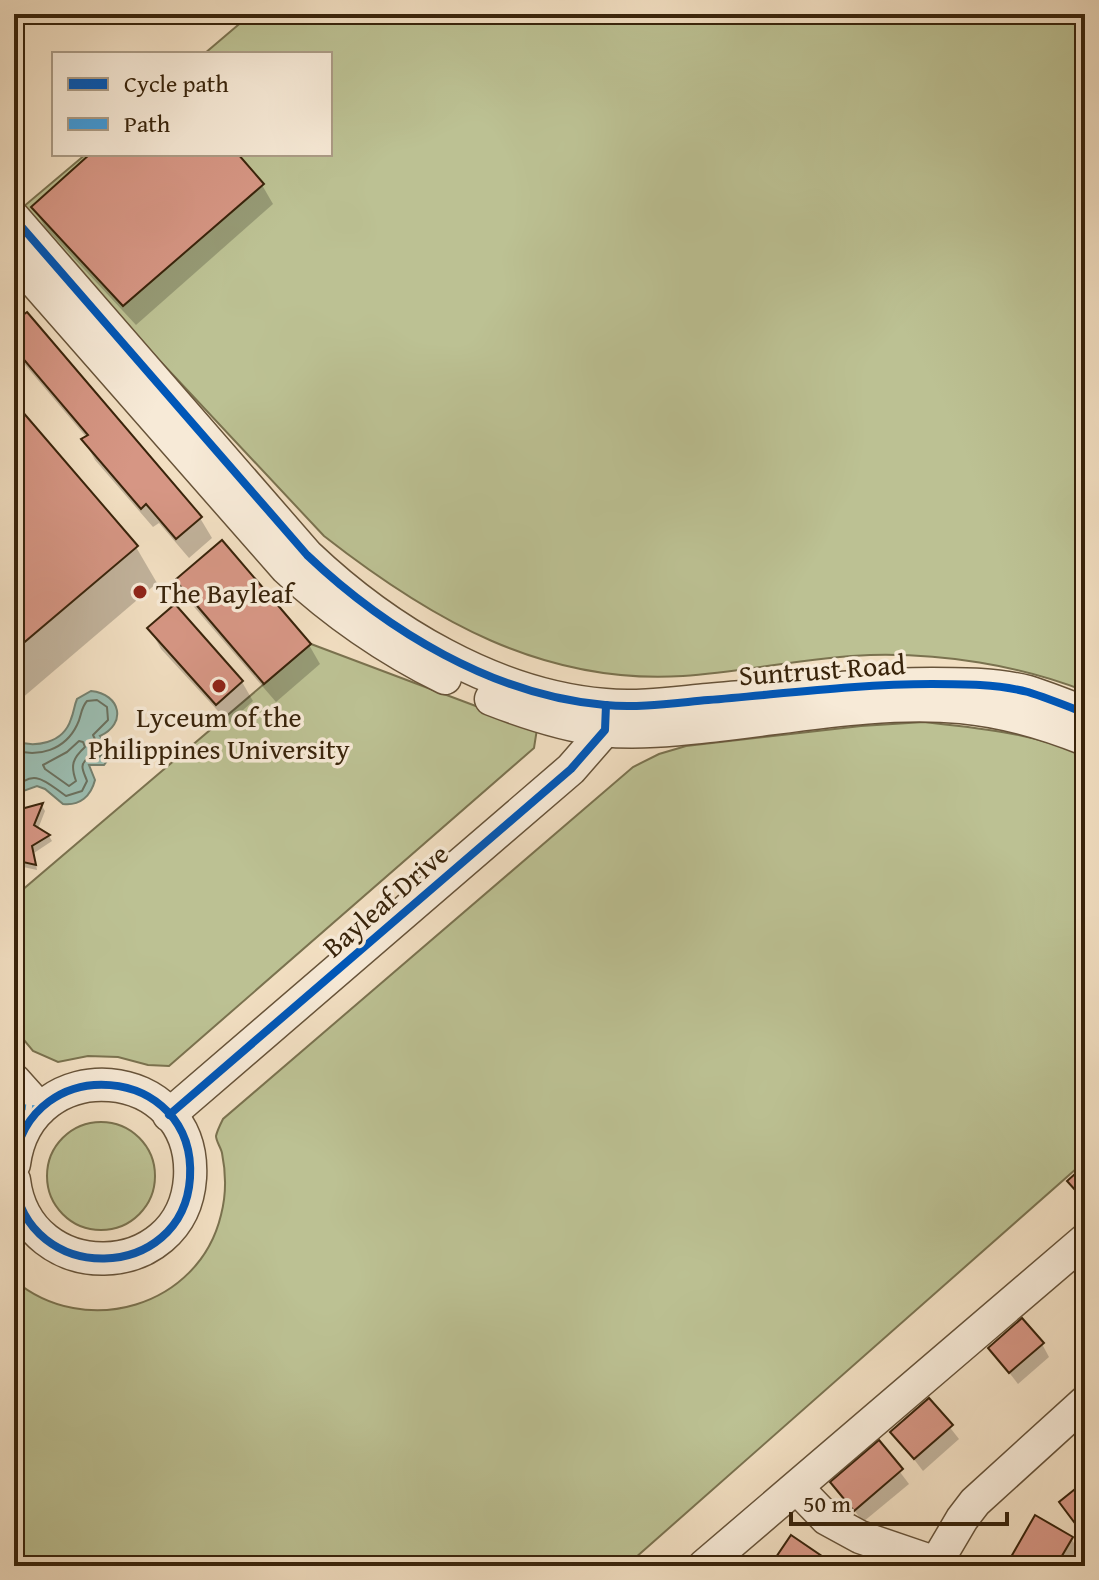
<svg xmlns="http://www.w3.org/2000/svg" width="1099" height="1580" viewBox="0 0 1099 1580" font-family="'Gentium Book Plus',serif">
	<rect width="100%" height="100%" fill="#f2dfc2"/>
	<filter id="stains"><feTurbulence type="fractalNoise" baseFrequency=".0025" numOctaves="4"/><feColorMatrix values="0 0 0 0 .2 0 0 0 0 .09 0 0 0 0 .02 0 0 0 .5 -.17"/></filter>
	<radialGradient id="worn" r=".72"><stop offset=".6" stop-color="#630" stop-opacity="0"/><stop offset="1" stop-color="#630" stop-opacity=".3"/></radialGradient>
	<!-- green -->
	<g fill="#bcc193" stroke="#7a724f" stroke-width="2">
		<path d="M251 14H1085V691C1019 665 941 653 870 655 807 657 746 672 683 676 543 685 430 619 324 536L116 314 23 207 86 154H330V54H204Z"/>
		<polygon points="311,644 537,729 534,748 169,1066 148,1065 118,1057 88,1056 58,1062 33,1051 14,1028 14,897"/>
		<path d="M924 722C979 728 1034 733 1085 756V1161L626 1566H14V1280C85 1340 199 1307 221 1215 226 1196 226 1173 222 1153 221 1148 216 1141 216 1136 217 1131 221 1123 223 1119L633 767 659 754 686 746 861 726Z"/>
		<circle cx="101" cy="1176" r="54"/>
	</g>
	<!-- water -->
	<path fill="#9bbdb1" stroke="#74806f" stroke-width="2" d="M91 691C121 694 127 724 100 736L110 749V757L104 765H89L95 780C91 796 80 806 63 804L45 789 37 786 23 791 14 801V741C35 748 63 744 71 719 74 712 74 706 77 699Z"/>
	<!-- shadow -->
	<g fill="#0003">
		<polygon points="93,154 235,154 262,185 273,204 136,325 45,227 33,207"/>
		<polygon points="14,325 200,518 212,538 189,558 159,523 153,527 95,460 84,440 87,438 15,353"/>
		<polygon points="14,406 136,547 157,583 14,705"/>
		<polygon points="178,581 309,645 320,664 276,702 189,601"/>
		<polygon points="150,629 242,682 253,701 229,723 161,649"/>
		<polygon points="14,800 20,812 42,806 45,811 38,829 49,836 52,841 34,853 37,870 14,865"/>
		<polygon points="1042,1344 1049,1357 1018,1384 990,1348"/>
		<polygon points="929,1401 959,1439 923,1471 893,1432"/>
		<polygon points="878,1443 909,1484 863,1522 833,1482"/>
		<polygon points="1071,1538 1079,1552 1070,1566 1018,1566 1013,1557"/>
	</g>
	<g fill="none" stroke-linecap="round" stroke-linejoin="round">
		<!-- shore -->
		<g stroke="#6a705e" stroke-width="2">
			<path d="M79 741 83 742 85 747C73 758 70 765 76 781L69 786 45 769 43 765 67 752Z"/>
			<path d="M14 750C38 758 65 750 77 725 82 716 80 709 87 701L97 700 107 707 108 720 93 735 102 754 98 758H88C78 765 84 772 87 781L82 791 66 796C47 783 34 766 14 790"/>
		</g>
	</g>
	<!-- building -->
	<g fill="#d69684" stroke="#39240b" stroke-width="2">
		<polygon points="90,154 238,154 264,184 123,306 31,207"/>
		<polygon points="27,312 202,517 176,539 146,504 141,509 81,439 88,435 14,348 14,322"/>
		<polygon points="15,403 138,546 14,651 14,404"/>
		<polygon points="222,540 311,644 264,684 175,580"/>
		<polygon points="175,604 243,681 216,705 147,628"/>
		<polygon points="14,796 21,809 43,803 34,825 50,835 32,846 36,865 14,860"/>
		<polygon points="1085,1165 1085,1201 1067,1181"/>
		<polygon points="1022,1318 1044,1343 1009,1373 988,1348"/>
		<polygon points="929,1398 953,1425 914,1459 890,1432"/>
		<polygon points="879,1440 903,1469 854,1511 830,1482"/>
		<polygon points="1085,1481 1085,1533 1083,1534 1059,1502"/>
		<polygon points="1035,1515 1073,1537 1056,1566 1026,1566 1011,1557"/>
		<polygon points="791,1535 832,1563 829,1566 770,1566"/>
	</g>
	<g fill="none" stroke-linecap="round" stroke-linejoin="round">
		<!-- minor casing -->
		<g stroke="#675339" stroke-width="35">
			<g id="minor">
				<path d="M14 218 307 555C386 630 494 696 605 705 639 708 674 703 708 700 782 694 857 684 932 684 963 684 997 684 1028 692 1047 698 1067 706 1085 713"/>
				<path d="M14 258 286 568C334 613 386 649 445 678"/>
				<path d="M491 699C527 713 563 725 602 730 640 734 680 729 718 725 798 716 880 700 961 707 1004 711 1045 723 1085 739"/>
				<polyline points="14,1080 40,1109"/>
				<polyline points="169,1115 571,769 605,730 606,715"/>
				<path d="M14 1164C29 1049 197 1064 190 1178 183 1283 27 1287 14 1180"/>
				<polyline points="797,1488 827,1519 860,1537 945,1566"/>
				<polyline points="936,1563 962,1519 975,1502 1085,1402"/>
				<polyline points="704,1566 1085,1240"/>
			</g>
		</g>
		<!-- minor -->
		<use href="#minor" stroke="#f7ead7" stroke-width="32"/>
		<!-- quiet -->
		<polyline stroke="#3e9cde" stroke-width="6" stroke-dasharray="12 6" stroke-linecap="butt" points="14,1106 40,1109"/>
		<!-- cycleway casing -->
		<g stroke="#f7ead7" stroke-width="13">
			<g id="cycleway">
				<path d="M14 218 307 555C386 630 494 696 605 705 639 708 674 703 708 700 782 694 857 684 932 684 963 684 997 684 1028 692 1047 698 1067 706 1085 713"/>
				<polyline points="169,1115 571,769 605,730 606,705"/>
				<path d="M14 1164C29 1049 197 1064 190 1178 183 1283 27 1287 14 1180"/>
			</g>
		</g>
		<!-- cycleway -->
		<use href="#cycleway" stroke="#0057b8" stroke-width="8"/>
	</g>
	<!-- markers -->
	<g fill="#8f2418" stroke="#f7ead7" stroke-width="3">
		<circle cx="140" cy="592" r="8"/>
		<circle cx="219" cy="686" r="8"/>
	</g>
	<g text-anchor="middle" dominant-baseline="central" stroke-width="7" stroke-linejoin="round" paint-order="stroke">
		<!-- poi labels -->
		<g font-size="28" fill="#39240b" stroke="#f7ead7" text-anchor="start">
			<text x="156" y="592">The Bayleaf</text>
			<text x="219" y="716" text-anchor="middle">Lyceum of the<tspan x="219" dy="32">Philippines University</tspan></text>
		</g>
		<!-- street labels -->
		<g font-size="28" fill="#39240b" stroke="#f7ead7">
			<text transform="translate(822 669) rotate(-4)">Suntrust Road</text>
			<text transform="translate(385 900) rotate(-41)">Bayleaf Drive</text>
		</g>
	</g>
	<!-- margin -->
	<rect width="1099" height="1580" fill="none" stroke="#f2dfc2" stroke-width="48"/>
	<rect x="16" y="16" width="1067" height="1548" fill="none" stroke="#39240b" stroke-width="4"/>
	<rect x="24" y="24" width="1051" height="1532" fill="none" stroke="#39240b" stroke-width="2"/>
	<!-- legend -->
	<rect x="52" y="52" width="280" height="104" fill="#f7ead7" stroke="#ab9b85" stroke-width="2"/>
	<rect x="68" y="78" width="40" height="12" fill="#0057b8" stroke="#ab9b85" stroke-width="2"/>
	<text x="124" y="92" font-size="24" fill="#39240b">Cycle path</text>
	<rect x="68" y="118" width="40" height="12" fill="#3e9cde" stroke="#ab9b85" stroke-width="2"/>
	<text x="124" y="132" font-size="24" fill="#39240b">Path</text>
	<!-- scale -->
	<path d="M791 1512v12h216v-12" fill="none" stroke="#39240b" stroke-width="4"/>
	<text x="803" y="1512" font-size="24" fill="#39240b" stroke="#f7ead7" stroke-width="6" paint-order="stroke">50 m</text>
	<rect width="100%" height="100%" filter="url(#stains)"/>
	<rect width="100%" height="100%" fill="url(#worn)"/>
</svg>
